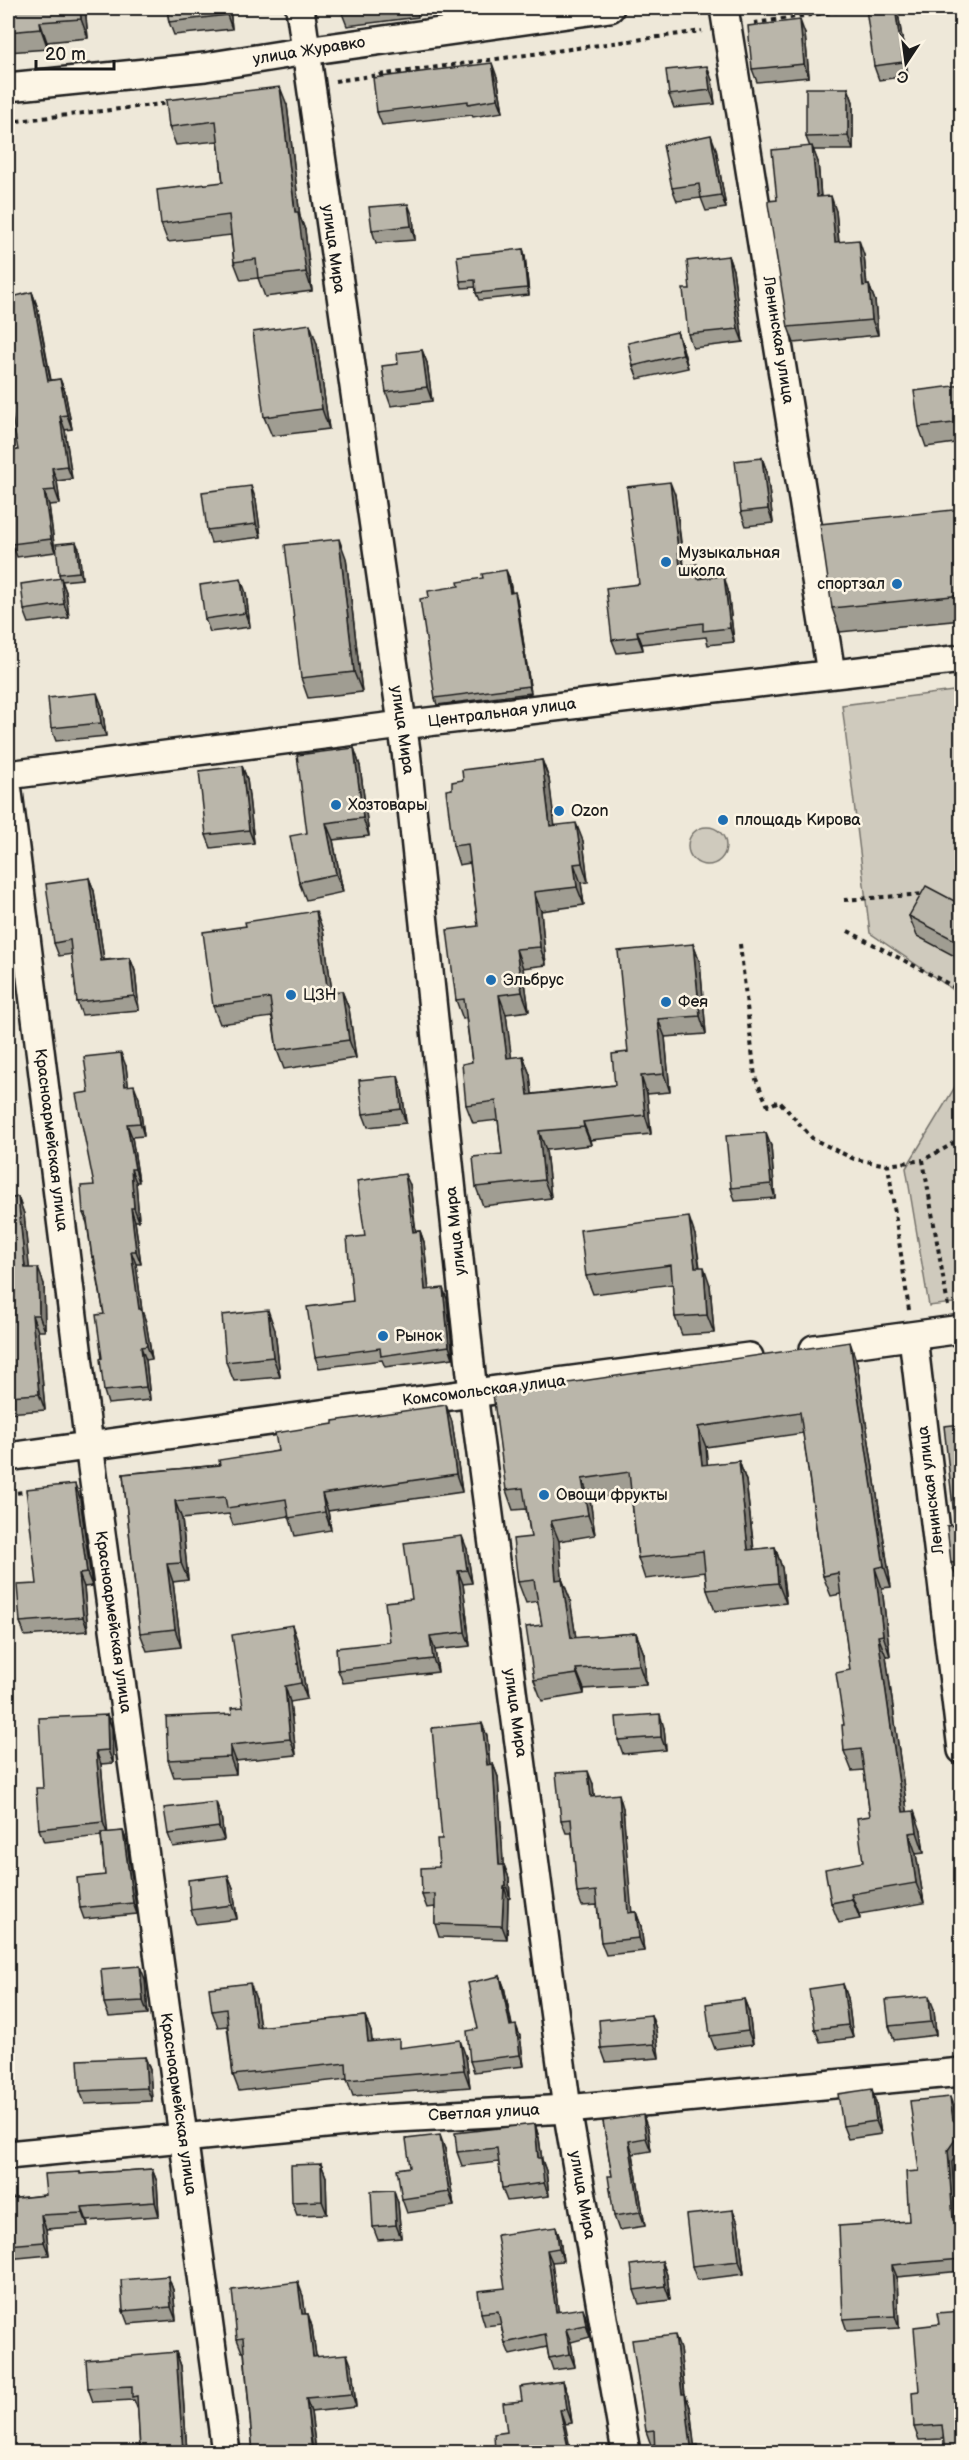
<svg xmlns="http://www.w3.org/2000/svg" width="969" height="2460" viewBox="0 0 969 2460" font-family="'Balsamiq Sans',sans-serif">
	<rect width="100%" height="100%" fill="#eee8d9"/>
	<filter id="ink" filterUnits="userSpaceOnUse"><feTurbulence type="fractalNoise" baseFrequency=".0167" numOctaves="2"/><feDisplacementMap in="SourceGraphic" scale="12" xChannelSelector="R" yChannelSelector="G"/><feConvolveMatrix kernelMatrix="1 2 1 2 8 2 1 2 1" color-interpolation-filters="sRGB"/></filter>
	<g filter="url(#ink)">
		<!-- green -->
		<g fill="#cfcabd" stroke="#76736c" stroke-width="1.5">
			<polygon points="961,690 961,995 870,933 842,705"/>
			<circle cx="707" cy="846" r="19"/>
			<polygon points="961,1077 961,1302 929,1306 906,1168"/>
		</g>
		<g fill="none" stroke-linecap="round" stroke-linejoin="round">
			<!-- minor casing -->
			<g stroke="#1c1c1c" stroke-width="32">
				<g id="minor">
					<polyline points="300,8 406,751 473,1393 567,2109 626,2452"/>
					<polyline points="724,8 831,673"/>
					<polyline points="8,87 205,67 306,51 610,8"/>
					<polyline points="8,775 402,725 962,659"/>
					<polyline points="8,792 89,1445 226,2452"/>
					<polyline points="913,1337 962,1750"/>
					<polyline points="814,1349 962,1329"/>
					<polyline points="8,1457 473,1393 749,1357"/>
					<polyline points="8,2155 377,2119 567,2109 962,2072"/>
				</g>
			</g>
			<!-- path -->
			<g stroke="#1c1c1c" stroke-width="4" stroke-dasharray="4.5 4.5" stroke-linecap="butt">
				<polyline points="754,23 860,8"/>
				<polyline points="335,81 702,31"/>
				<polyline points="8,122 170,103"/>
				<polyline points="844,900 925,894"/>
				<polyline points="848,931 962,991"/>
				<polyline points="740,944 755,1077 768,1106 779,1101 813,1139 854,1159 888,1165"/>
				<polyline points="948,1306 923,1160 949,1146 962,1136"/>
				<polyline points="909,1310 888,1165 923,1160"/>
				<polyline points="8,1494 31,1491"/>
			</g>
			<!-- minor -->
			<use href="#minor" stroke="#fcf5e5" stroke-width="27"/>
		</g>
		<!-- wall -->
		<g fill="#a09d92" stroke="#1c1c1c" stroke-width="1.5">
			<polygon points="8,8 85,8 88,38 47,42 48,49 8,52"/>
			<polygon points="167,8 230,8 232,29 174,35 169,22"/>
			<polygon points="340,8 417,8 418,17 347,26"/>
			<polygon points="899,19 908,76 879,80 874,66"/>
			<polygon points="805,34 809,77 757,82 752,69"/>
			<polygon points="497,77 503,112 473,117 472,115 382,125 377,112"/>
			<polygon points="712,80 715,104 674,108 669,95"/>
			<polygon points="848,88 853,102 853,150 813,150 818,162 821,197 836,211 839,242 864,255 867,286 869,285 875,301 878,335 794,343 788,327 777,200 810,147 806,137"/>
			<polygon points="287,105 300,217 305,230 312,291 265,297 258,278 241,280 234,262 231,235 168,242 161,224 223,182 218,141 176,145 169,127"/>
			<polygon points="716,149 726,208 706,211 701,198 677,201 672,188"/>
			<polygon points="413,217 415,240 376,243 372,230"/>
			<polygon points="523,249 525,256 529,295 479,300 476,293 476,287 462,288 460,281"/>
			<polygon points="728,256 733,270 743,342 693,348 688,334 690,289"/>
			<polygon points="32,292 37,306 51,380 60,379 65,392 72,429 65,430 72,479 57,481 60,504 49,505 55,552 17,557 12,544 13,477 18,450"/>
			<polygon points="677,332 682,345 688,368 638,379 633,366"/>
			<polygon points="317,344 329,429 272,436 264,417"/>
			<polygon points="422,350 427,363 432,401 391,406 386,392 398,364"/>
			<polygon points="962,385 962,442 926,447 919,427"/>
			<polygon points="762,458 767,472 773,523 746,526 741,512"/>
			<polygon points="675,495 684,565 702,578 728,590 734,642 708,645 706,637 642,644 643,650 617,653 612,640 639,584"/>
			<polygon points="256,500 261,537 211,543 207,530"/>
			<polygon points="962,509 962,620 840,632 832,608"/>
			<polygon points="79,549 82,579 62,581 66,592 69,618 29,623 24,610 60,578 59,574"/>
			<polygon points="346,558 362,692 308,698 301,678"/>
			<polygon points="509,577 512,593 517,599 531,693 437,705 435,698 429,597"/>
			<polygon points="246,593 250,627 210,632 205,619"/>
			<polygon points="102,706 106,736 56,741 51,728"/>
			<polygon points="354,748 360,766 369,836 333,840 343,892 306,900 299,882 307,833"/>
			<polygon points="542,760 549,779 554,825 583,841 588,882 581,883 584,905 541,911 546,965 523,968 529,1011 506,1014 511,1058 523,1056 530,1075 532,1094 615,1085 628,1052 693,944 700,963 706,1034 665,1037 670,1092 647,1094 651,1134 590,1140 591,1145 546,1150 551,1198 483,1206 476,1187 502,1154 498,1120 473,1123 466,1105 472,1062 466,1018 463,1019 456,1000 478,926 470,863 459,865 453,846 452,789 463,780"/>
			<polygon points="242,766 247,779 254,843 211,848 206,835"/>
			<polygon points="89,878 94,891 104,960 130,958 135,971 139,1010 82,1015 77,1002 72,954 59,956 54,943"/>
			<polygon points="962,905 962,960 917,936 909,916"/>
			<polygon points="323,930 332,992 342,991 349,1009 356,1058 284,1069 277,1050 272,1017 220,1024 213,1006"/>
			<polygon points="126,1066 128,1086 139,1098 144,1136 132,1137 139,1182 136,1182 139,1221 135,1221 141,1264 136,1264 142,1311 146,1322 152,1359 146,1360 150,1400 108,1404 104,1391 102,1358 104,1314 96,1270 92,1257 87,1223 83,1213 94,1185 89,1092"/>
			<polygon points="402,1089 406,1123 368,1127 363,1114"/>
			<polygon points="771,1146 775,1198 735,1201 731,1188"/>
			<polygon points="410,1185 416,1231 420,1231 424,1242 429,1290 447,1299 453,1358 385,1367 382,1360 319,1368 315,1357 353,1301 365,1236"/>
			<polygon points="18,1197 24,1214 29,1268 44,1284 45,1331 38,1331 45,1410 8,1413 8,1199"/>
			<polygon points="695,1235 700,1267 710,1285 714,1333 682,1335 675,1317 673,1284 593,1294 586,1276"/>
			<polygon points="275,1330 280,1377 234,1381 226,1362"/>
			<polygon points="857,1363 891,1587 882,1588 890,1656 886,1656 907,1811 921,1831 924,1853 916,1854 924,1903 859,1914 860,1919 839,1923 831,1903 863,1862 870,1816 864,1770 852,1771 844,1751 844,1725 850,1670 841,1594 831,1596 823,1576 803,1433 706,1447 707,1465 739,1461 746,1481 754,1550 775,1547 782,1568 786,1603 715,1611 707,1590 705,1572 645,1579 638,1558 631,1493 590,1499 595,1535 559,1541 562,1579 570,1599 576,1638 636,1633 644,1654 646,1685 584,1689 584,1694 542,1701 534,1680 542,1625 538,1601 526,1603 518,1582 531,1537 526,1509 513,1510 506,1490"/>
			<polygon points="446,1405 452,1422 462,1492 328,1511 331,1530 295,1536 289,1516 233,1525 229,1514 182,1519 188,1580 173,1582 181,1647 147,1651 140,1633 123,1474 220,1465 278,1451"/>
			<polygon points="962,1424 962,1581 958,1581 951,1563"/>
			<polygon points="80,1498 92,1586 84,1587 88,1631 25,1636 20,1622 37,1584"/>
			<polygon points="467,1549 472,1583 463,1584 470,1646 435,1650 438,1672 343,1683 338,1670 390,1642 412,1599"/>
			<polygon points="298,1642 307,1699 290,1702 296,1755 236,1761 236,1774 174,1777 168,1760 232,1714 243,1707"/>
			<polygon points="107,1715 112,1728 113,1763 101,1764 107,1833 123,1831 127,1843 137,1914 84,1919 80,1908 105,1875 101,1836 44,1842 39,1829"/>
			<polygon points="664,1728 666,1750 623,1754 618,1740"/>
			<polygon points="487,1736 490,1765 493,1764 498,1777 503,1865 504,1865 509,1878 510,1898 508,1899 507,1939 439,1937 435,1924 435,1907 427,1908 422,1895 439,1867 442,1839"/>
			<polygon points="593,1784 594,1796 623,1808 631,1912 636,1912 641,1926 644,1951 606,1955 601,1942 597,1905 582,1906 577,1893 572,1833 566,1833 561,1820"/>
			<polygon points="221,1815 224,1840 173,1847 168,1834"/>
			<polygon points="228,1875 233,1888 237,1919 196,1924 191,1910"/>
			<polygon points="500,1976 504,1987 512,2025 520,2036 524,2066 474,2072 470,2061 478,2029"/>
			<polygon points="145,1979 148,2014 109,2017 104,2003"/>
			<polygon points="843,1984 848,1998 853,2038 820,2042 815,2029"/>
			<polygon points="256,1999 260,2027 365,2016 371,2032 372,2041 402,2048 466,2057 470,2087 353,2096 347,2079 239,2091 233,2075 227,2026 218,2027 212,2011"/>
			<polygon points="744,1999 749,2012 753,2044 715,2049 710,2036"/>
			<polygon points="934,2009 936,2035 894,2040 889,2026"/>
			<polygon points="651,2015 656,2029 659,2058 606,2062 601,2048"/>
			<polygon points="145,2057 150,2070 152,2101 85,2104 80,2091"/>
			<polygon points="876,2103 881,2134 848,2139 843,2126"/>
			<polygon points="954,2108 956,2123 958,2125 962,2134 962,2149 952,2162 956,2220 962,2225 962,2271 897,2277 899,2328 847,2331 843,2319 909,2221 919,2171"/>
			<polygon points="603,2121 648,2129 651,2151 633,2154 645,2226 619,2230 614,2216 612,2176"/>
			<polygon points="535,2124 539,2138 542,2160 546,2171 549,2196 507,2201 502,2188 499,2162 462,2166 457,2152"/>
			<polygon points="445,2149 454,2206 407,2213 402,2199 410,2167"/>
			<polygon points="321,2164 326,2177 327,2214 297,2215 292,2202"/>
			<polygon points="152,2169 157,2182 159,2216 87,2221 88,2226 46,2229 49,2255 8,2259 8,2199 46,2195 80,2172 81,2174"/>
			<polygon points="398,2203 401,2238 378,2240 373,2227"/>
			<polygon points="733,2210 738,2223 744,2274 697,2280 692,2266"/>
			<polygon points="556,2227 560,2239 563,2261 552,2262 558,2311 587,2320 590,2337 571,2342 575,2367 553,2370 549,2358 547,2347 510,2355 505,2343 501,2324 485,2326 481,2313 505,2288"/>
			<polygon points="662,2261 667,2275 670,2300 639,2304 634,2290"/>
			<polygon points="168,2276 173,2290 176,2320 128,2324 123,2311"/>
			<polygon points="303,2296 305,2314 308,2314 312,2327 316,2356 352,2367 356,2407 311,2412 316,2452 253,2452 244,2352 242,2352 237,2339"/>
			<polygon points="962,2311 943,2439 919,2440 914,2427 919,2391 939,2324"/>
			<polygon points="680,2349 685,2394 690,2407 694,2445 698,2445 701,2452 655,2452 655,2444 651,2445 646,2431"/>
			<polygon points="176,2352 181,2366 187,2452 141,2452 140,2449 138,2410 134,2400 93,2402 88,2388"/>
			<polygon points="563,2381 568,2395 572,2423 565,2424 522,2401"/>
		</g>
		<!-- shaded-wall -->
		<g fill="#827f77" stroke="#1c1c1c" stroke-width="1.5">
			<polygon points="80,8 85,8 88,38 81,19"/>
			<polygon points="226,8 230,8 232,29 227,15"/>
			<polygon points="895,8 899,19 908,76 903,62"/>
			<polygon points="800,20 805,34 809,77 804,64"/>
			<polygon points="40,22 47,42 48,49 41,29"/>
			<polygon points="492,63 497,77 503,112 498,99"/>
			<polygon points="707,66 712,80 715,104 710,90"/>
			<polygon points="280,87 287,105 300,217 305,230 312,291 306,272 295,212"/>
			<polygon points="848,88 853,102 853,150 848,136"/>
			<polygon points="711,135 716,149 726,208 721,195"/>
			<polygon points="812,146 818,162 822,212 817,197"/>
			<polygon points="831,196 836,211 840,258 835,242"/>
			<polygon points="408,204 413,217 415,240 411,226"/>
			<polygon points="859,240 864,255 868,301 863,286"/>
			<polygon points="523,249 525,256 529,295 527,288"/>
			<polygon points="728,256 733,270 743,342 738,329"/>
			<polygon points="869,285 875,301 878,335 872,320"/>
			<polygon points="32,292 37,306 53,394 48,381"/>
			<polygon points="310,324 317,344 329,429 322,409"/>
			<polygon points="677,332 682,345 688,368 683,354"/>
			<polygon points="422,350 427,363 432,401 427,387"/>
			<polygon points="60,379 65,392 72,429 67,415"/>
			<polygon points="60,416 65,430 72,479 67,466"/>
			<polygon points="762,458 767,472 773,523 768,509"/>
			<polygon points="52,468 57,481 60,504 55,490"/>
			<polygon points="670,482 675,495 685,579 680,566"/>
			<polygon points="251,486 256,500 261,537 256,524"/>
			<polygon points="44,491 49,505 55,552 51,539"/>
			<polygon points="339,539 346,558 362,692 354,672"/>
			<polygon points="76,542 79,549 82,579 79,572"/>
			<polygon points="697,564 702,578 703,592 698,579"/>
			<polygon points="506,570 509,577 513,600 510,593"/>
			<polygon points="724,576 728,590 734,642 730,628"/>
			<polygon points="61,578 66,592 69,618 64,604"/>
			<polygon points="241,579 246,593 250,627 245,613"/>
			<polygon points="515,592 517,599 531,693 529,686"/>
			<polygon points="637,631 642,644 643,650 638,637"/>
			<polygon points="97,693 102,706 106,736 101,723"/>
			<polygon points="354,748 360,766 369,836 363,818"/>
			<polygon points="542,760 549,779 557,844 550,826"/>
			<polygon points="242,766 247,779 254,843 249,830"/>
			<polygon points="326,823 333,840 343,892 336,874"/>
			<polygon points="576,823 583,841 588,882 582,863"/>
			<polygon points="574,864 581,883 584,905 577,887"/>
			<polygon points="89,878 94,891 106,974 101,961"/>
			<polygon points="534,892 541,911 546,965 540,947"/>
			<polygon points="316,911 323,930 335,1011 328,993"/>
			<polygon points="693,944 700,963 706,1034 700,1016"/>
			<polygon points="516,949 523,968 529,1011 522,992"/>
			<polygon points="130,958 135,971 139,1010 134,996"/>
			<polygon points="342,991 349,1009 356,1058 349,1040"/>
			<polygon points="499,995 506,1014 514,1077 507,1058"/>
			<polygon points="658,1019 665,1037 670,1092 664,1074"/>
			<polygon points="121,1053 126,1066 130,1099 125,1086"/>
			<polygon points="523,1056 530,1075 534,1113 528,1095"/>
			<polygon points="398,1076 402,1089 406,1123 401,1109"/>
			<polygon points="641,1076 647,1094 651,1134 645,1115"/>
			<polygon points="134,1085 139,1098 144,1136 140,1123"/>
			<polygon points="8,1096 10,1116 8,1110"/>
			<polygon points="583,1122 590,1140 591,1145 584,1127"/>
			<polygon points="127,1124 132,1137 139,1182 135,1169"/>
			<polygon points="539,1131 546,1150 551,1198 544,1180"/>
			<polygon points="766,1133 771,1146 775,1198 771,1184"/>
			<polygon points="131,1169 136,1182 139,1221 134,1208"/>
			<polygon points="405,1174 410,1185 417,1243 413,1232"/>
			<polygon points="18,1197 24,1214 31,1285 25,1268"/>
			<polygon points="131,1208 135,1221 141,1264 136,1251"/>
			<polygon points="689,1217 695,1235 702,1286 695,1267"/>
			<polygon points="420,1231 424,1242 430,1302 425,1290"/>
			<polygon points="131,1251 136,1264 142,1311 146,1322 152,1359 147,1346 139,1309"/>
			<polygon points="704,1267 710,1285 714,1333 707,1315"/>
			<polygon points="38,1268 44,1284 45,1331 39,1315"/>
			<polygon points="443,1288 447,1299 453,1358 449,1346"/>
			<polygon points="268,1310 275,1330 280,1377 273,1357"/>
			<polygon points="32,1315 38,1331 45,1410 39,1394"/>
			<polygon points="850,1342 857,1363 891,1587 884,1566"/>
			<polygon points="141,1347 146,1360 150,1400 146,1387"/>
			<polygon points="446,1405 452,1422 462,1492 456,1474"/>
			<polygon points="698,1427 706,1447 709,1485 702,1465"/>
			<polygon points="739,1461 746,1481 756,1571 748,1550"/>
			<polygon points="582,1479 590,1499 595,1535 588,1515"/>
			<polygon points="75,1484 80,1498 92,1586 87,1573"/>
			<polygon points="322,1494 328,1511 331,1530 325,1512"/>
			<polygon points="175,1501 182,1519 188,1580 181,1563"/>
			<polygon points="551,1521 559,1541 564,1600 556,1580"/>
			<polygon points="462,1536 467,1549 472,1583 467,1570"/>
			<polygon points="775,1547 782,1568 786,1603 778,1583"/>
			<polygon points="167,1564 173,1582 181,1647 175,1629"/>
			<polygon points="875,1568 882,1588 890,1656 883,1635"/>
			<polygon points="458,1571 463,1584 470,1646 465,1632"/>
			<polygon points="79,1574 84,1587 88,1631 83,1617"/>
			<polygon points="562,1579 570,1599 579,1658 571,1638"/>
			<polygon points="292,1625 298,1642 307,1699 301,1683"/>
			<polygon points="636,1633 644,1654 646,1685 639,1665"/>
			<polygon points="430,1636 435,1650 438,1672 433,1659"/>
			<polygon points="878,1636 886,1656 910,1832 903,1812"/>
			<polygon points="576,1669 584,1689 584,1694 577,1674"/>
			<polygon points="285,1686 290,1702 296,1755 290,1739"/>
			<polygon points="660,1714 664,1728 666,1750 661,1737"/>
			<polygon points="107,1715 112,1728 113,1763 108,1750"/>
			<polygon points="482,1723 487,1736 491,1778 487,1765"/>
			<polygon points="230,1745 236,1761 236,1774 230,1757"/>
			<polygon points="96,1751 101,1764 108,1836 103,1822"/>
			<polygon points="493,1764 498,1777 504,1878 499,1865"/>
			<polygon points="588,1771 593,1784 595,1810 591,1797"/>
			<polygon points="619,1794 623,1808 633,1926 628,1913"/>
			<polygon points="216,1802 221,1815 224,1840 219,1827"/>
			<polygon points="914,1811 921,1831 924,1853 917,1832"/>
			<polygon points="123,1831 127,1843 137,1914 133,1903"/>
			<polygon points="909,1833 916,1854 924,1903 916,1883"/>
			<polygon points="504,1865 509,1878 510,1898 506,1885"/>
			<polygon points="228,1875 233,1888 237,1919 232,1905"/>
			<polygon points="504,1886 508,1899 507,1939 502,1926"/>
			<polygon points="851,1894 859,1914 860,1919 852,1899"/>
			<polygon points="636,1912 641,1926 644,1951 639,1938"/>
			<polygon points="140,1966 145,1979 148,2014 143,2001"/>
			<polygon points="500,1976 504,1987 514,2037 510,2026"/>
			<polygon points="250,1983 256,1999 262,2044 256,2027"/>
			<polygon points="843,1984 848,1998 853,2038 848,2025"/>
			<polygon points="929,1996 934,2009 936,2035 931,2022"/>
			<polygon points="744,1999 749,2012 753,2044 748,2031"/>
			<polygon points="651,2015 656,2029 659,2058 654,2044"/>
			<polygon points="365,2016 371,2032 374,2058 368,2042"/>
			<polygon points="516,2025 520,2036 524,2066 520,2055"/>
			<polygon points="460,2040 466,2057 470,2087 464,2070"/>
			<polygon points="145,2057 150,2070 152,2101 147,2088"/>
			<polygon points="872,2089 876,2103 881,2134 876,2121"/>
			<polygon points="950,2097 954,2108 957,2131 953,2120"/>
			<polygon points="643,2115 648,2129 651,2151 646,2138"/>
			<polygon points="535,2124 539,2138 542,2160 546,2171 549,2196 544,2183 538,2158"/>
			<polygon points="958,2125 962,2134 962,2149 952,2162 957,2232 953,2220 948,2150"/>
			<polygon points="440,2135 445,2149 454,2206 449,2192"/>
			<polygon points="629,2141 633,2154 645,2226 640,2212"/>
			<polygon points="321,2164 326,2177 327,2214 322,2201"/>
			<polygon points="152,2169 157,2182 159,2216 155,2202"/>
			<polygon points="394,2190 398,2203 401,2238 396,2225"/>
			<polygon points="82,2207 87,2221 88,2226 83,2213"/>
			<polygon points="733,2210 738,2223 744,2274 739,2261"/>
			<polygon points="41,2215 46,2229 49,2255 44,2242"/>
			<polygon points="556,2227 560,2239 563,2261 559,2248"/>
			<polygon points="547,2250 552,2262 560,2324 556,2312"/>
			<polygon points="662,2261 667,2275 670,2300 665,2286"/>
			<polygon points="892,2265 897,2277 899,2328 895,2316"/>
			<polygon points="168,2276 173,2290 176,2320 171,2307"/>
			<polygon points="298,2282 303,2296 307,2327 302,2314"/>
			<polygon points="583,2308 587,2320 590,2337 586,2325"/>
			<polygon points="308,2314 312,2327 318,2370 313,2357"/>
			<polygon points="566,2329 571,2342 575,2367 570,2354"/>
			<polygon points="675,2335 680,2349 686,2408 682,2394"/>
			<polygon points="176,2352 181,2366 187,2452 183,2452"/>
			<polygon points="347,2354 352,2367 356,2407 352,2394"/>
			<polygon points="563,2381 568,2395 572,2423 567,2409"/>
			<polygon points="685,2394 690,2407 695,2452 691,2446"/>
			<polygon points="306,2398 311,2412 316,2452 313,2452"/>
			<polygon points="560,2410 565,2424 571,2452 569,2452"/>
		</g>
		<!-- building -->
		<g fill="#bab6aa" stroke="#1c1c1c" stroke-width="1.5">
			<polygon points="8,8 80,8 81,19 40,22 41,29 8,32"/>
			<polygon points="167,8 226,8 227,15 169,22"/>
			<polygon points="878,8 895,8 903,62 874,66 866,9"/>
			<polygon points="800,20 804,64 752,69 748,26"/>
			<polygon points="962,45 962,74 956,46"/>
			<polygon points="492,63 498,99 468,104 468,101 377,112 373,78"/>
			<polygon points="707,66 710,90 669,95 666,70"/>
			<polygon points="280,87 295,212 298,212 306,272 258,278 256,259 234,262 229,215 161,224 157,190 223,182 216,121 169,127 166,100"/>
			<polygon points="806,88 848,88 848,136 806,137"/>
			<polygon points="711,135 721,195 701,198 699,184 672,188 663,145"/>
			<polygon points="812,146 817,197 831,196 835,242 859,240 863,286 869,285 872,320 788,327 768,204 768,201 777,200 772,150"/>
			<polygon points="408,204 411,226 372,230 369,207"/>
			<polygon points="523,249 527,288 476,293 475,280 460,281 457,256"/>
			<polygon points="728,256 738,329 688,334 683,289 690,289 687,261"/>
			<polygon points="32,292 48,381 60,379 67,415 60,416 67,466 52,468 55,490 44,491 51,539 12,544 8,509 8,478 13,477 10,451 18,450 8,395 8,298"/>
			<polygon points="310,324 322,409 264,417 253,332"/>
			<polygon points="677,332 683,354 633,366 628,343"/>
			<polygon points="422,350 427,387 386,392 382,366 398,364 397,353"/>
			<polygon points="962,385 962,422 919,427 914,391"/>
			<polygon points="762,458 768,509 741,512 735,461"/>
			<polygon points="670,482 680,566 697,564 698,579 724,576 730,628 703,631 703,623 637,631 638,637 612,640 606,588 639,584 627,487"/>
			<polygon points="251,486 256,524 207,530 202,492"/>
			<polygon points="962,509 962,595 832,608 820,524"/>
			<polygon points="339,539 354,672 301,678 285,545"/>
			<polygon points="76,542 79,572 59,574 56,544"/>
			<polygon points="506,570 510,593 515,592 529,686 435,698 420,599 429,597 428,591 459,586 458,582 483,578 482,574"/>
			<polygon points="61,578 64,604 24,610 21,584"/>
			<polygon points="241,579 245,613 205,619 200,585"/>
			<polygon points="97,693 101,723 51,728 48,698"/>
			<polygon points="354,748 363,818 326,823 336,874 299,882 290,836 307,833 297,755"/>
			<polygon points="542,760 550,826 576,823 582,863 574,864 577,887 534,892 540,947 516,949 522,992 499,995 507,1058 523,1056 528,1095 615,1085 612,1054 628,1052 618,951 693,944 700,1016 658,1019 664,1074 641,1076 645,1115 583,1122 584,1127 539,1131 544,1180 476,1187 473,1157 502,1154 496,1101 466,1105 462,1064 472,1062 464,999 456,1000 447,930 478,926 468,844 453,846 446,790 452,789 452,782 463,780 462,770"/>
			<polygon points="242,766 249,830 206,835 199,771"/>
			<polygon points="89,878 101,961 130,958 134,996 77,1002 70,940 54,943 46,884"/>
			<polygon points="926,886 962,905 962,944 909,916"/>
			<polygon points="316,911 328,993 342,991 349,1040 277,1050 270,998 213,1006 203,932 246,926 245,922"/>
			<polygon points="121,1053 125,1086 134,1085 140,1123 127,1124 135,1169 131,1169 134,1208 131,1208 136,1251 131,1251 139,1309 141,1309 147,1346 141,1347 146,1387 104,1391 100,1359 102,1358 96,1315 104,1314 94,1256 92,1257 86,1213 83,1213 81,1186 94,1185 76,1094 89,1092 84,1057"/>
			<polygon points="398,1076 401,1109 363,1114 359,1080"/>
			<polygon points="766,1133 771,1184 731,1188 726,1136"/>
			<polygon points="405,1174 413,1232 420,1231 425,1290 443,1288 449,1346 381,1356 380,1348 315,1357 307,1307 353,1301 347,1238 365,1236 357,1181"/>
			<polygon points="18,1197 25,1268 38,1268 39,1315 32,1315 39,1394 8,1396 8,1199"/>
			<polygon points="689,1217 695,1267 704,1267 707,1315 675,1317 671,1265 586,1276 580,1230"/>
			<polygon points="268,1310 273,1357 226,1362 222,1315"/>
			<polygon points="850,1342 884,1566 875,1568 883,1635 878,1636 903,1812 914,1811 917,1832 909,1833 916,1883 851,1894 852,1899 831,1903 825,1869 863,1862 857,1818 870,1816 861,1749 844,1751 842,1725 844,1725 836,1673 850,1670 838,1573 823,1576 800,1412 698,1427 702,1465 739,1461 748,1550 775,1547 778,1583 707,1590 703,1551 638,1558 629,1472 582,1479 588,1515 551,1521 556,1580 562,1579 571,1638 636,1633 639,1665 576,1669 577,1674 534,1680 526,1627 542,1625 534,1580 518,1582 513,1539 531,1537 523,1488 506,1490 493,1394"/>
			<polygon points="446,1405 456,1474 322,1494 325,1512 289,1518 286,1499 227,1508 225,1497 175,1501 181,1563 167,1564 175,1629 140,1633 123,1474 220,1465 219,1460 278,1451 275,1433 333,1424 333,1421"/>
			<polygon points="962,1424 962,1562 951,1563 947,1526 955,1525 944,1426"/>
			<polygon points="75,1484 87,1573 79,1574 83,1617 20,1622 17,1585 37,1584 26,1489"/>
			<polygon points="462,1536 467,1570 458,1571 465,1632 430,1636 433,1659 338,1670 336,1648 390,1642 385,1602 412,1599 404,1543"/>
			<polygon points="292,1625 301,1683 285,1686 290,1739 230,1745 230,1757 168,1760 166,1717 232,1714 231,1708 243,1707 232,1635"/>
			<polygon points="660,1714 661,1737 618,1740 616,1717"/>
			<polygon points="107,1715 108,1750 96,1751 103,1822 39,1829 36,1788 43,1788 39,1718"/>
			<polygon points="482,1723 487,1765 493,1764 499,1865 504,1865 506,1885 504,1886 502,1926 435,1924 435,1894 422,1895 421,1868 439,1867 437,1839 442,1839 432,1728"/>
			<polygon points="588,1771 591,1797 619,1794 628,1913 636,1912 639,1938 601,1942 596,1891 577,1893 571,1819 561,1820 556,1773"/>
			<polygon points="216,1802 219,1827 168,1834 164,1808"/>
			<polygon points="123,1831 133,1903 80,1908 77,1878 105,1875 101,1833"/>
			<polygon points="228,1875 232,1905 191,1910 188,1880"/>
			<polygon points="140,1966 143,2001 104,2003 101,1969"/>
			<polygon points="500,1976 510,2026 516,2025 520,2055 470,2061 467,2031 478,2029 468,1983"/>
			<polygon points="250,1983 256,2027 365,2016 368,2042 399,2039 399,2048 460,2040 464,2070 347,2080 346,2063 233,2075 226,2009 212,2011 209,1988"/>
			<polygon points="843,1984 848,2025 815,2029 809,1989"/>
			<polygon points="929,1996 931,2022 889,2026 886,2000"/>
			<polygon points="744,1999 748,2031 710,2036 706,2004"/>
			<polygon points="651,2015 654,2044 601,2048 599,2020"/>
			<polygon points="145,2057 147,2088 80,2091 78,2060"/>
			<polygon points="872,2089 876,2121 843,2126 838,2094"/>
			<polygon points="950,2097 953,2120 958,2125 959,2134 948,2150 953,2220 959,2220 962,2242 962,2259 892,2265 895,2316 843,2319 839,2226 909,2221 906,2172 919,2171 910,2101"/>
			<polygon points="643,2115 646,2138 629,2141 640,2212 614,2216 608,2176 612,2176 603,2121"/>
			<polygon points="535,2124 538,2158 541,2158 544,2183 502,2188 497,2148 457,2152 455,2133"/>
			<polygon points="440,2135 449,2192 402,2199 397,2169 410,2167 406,2139"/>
			<polygon points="321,2164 322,2201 292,2202 291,2165"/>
			<polygon points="152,2169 155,2202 82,2207 83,2213 41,2215 44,2242 8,2245 8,2199 46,2195 44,2174 80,2172 80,2174"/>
			<polygon points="394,2190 396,2225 373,2227 371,2191"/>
			<polygon points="733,2210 739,2261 692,2266 686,2215"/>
			<polygon points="556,2227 559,2248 547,2250 556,2312 583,2308 586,2325 566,2329 570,2354 549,2358 545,2334 505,2343 498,2311 481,2313 478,2291 505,2288 497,2235"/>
			<polygon points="662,2261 665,2286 634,2290 631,2265"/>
			<polygon points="168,2276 171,2307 123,2311 121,2280"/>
			<polygon points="298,2282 302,2314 308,2314 313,2357 347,2354 352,2394 306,2398 312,2452 253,2452 243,2338 237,2339 232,2290"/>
			<polygon points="962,2311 962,2452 945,2452 942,2425 914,2427 912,2392 919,2391 914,2327 939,2324 937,2313"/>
			<polygon points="675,2335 682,2394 685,2394 691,2446 698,2445 698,2452 655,2452 654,2430 646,2431 632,2340"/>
			<polygon points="176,2352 183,2452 148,2452 147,2449 140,2449 137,2396 132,2397 132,2386 88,2388 86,2360"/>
			<polygon points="563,2381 567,2409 560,2410 569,2452 495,2452 494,2434 507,2432 503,2403 522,2401 520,2387"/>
		</g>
	</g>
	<!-- markers -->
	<g fill="#1f6fb2" stroke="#fcf5e5" stroke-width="2">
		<circle cx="666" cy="562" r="6"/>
		<circle cx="897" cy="584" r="6"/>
		<circle cx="336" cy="805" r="6"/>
		<circle cx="559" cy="811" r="6"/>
		<circle cx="723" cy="820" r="6"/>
		<circle cx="491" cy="980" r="6"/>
		<circle cx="291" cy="995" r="6"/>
		<circle cx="666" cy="1002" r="6"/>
		<circle cx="383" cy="1336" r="6"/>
		<circle cx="544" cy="1495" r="6"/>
	</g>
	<g text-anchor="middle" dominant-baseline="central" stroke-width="5" stroke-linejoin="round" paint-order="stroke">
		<!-- street labels -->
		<g font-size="16" fill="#1c1c1c" stroke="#fcf5e5">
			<text transform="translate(309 51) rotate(-9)">улица Журавко</text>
			<text transform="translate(333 249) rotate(82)">улица Мира</text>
			<text transform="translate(778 340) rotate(81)">Ленинская улица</text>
			<text transform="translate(502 713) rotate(-7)">Центральная улица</text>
			<text transform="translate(402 730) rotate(82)">улица Мира</text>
			<text transform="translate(51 1140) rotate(83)">Красноармейская улица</text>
			<text transform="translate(456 1231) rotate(-96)">улица Мира</text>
			<text transform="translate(484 1391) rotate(-7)">Комсомольская улица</text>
			<text transform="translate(931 1490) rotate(-97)">Ленинская улица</text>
			<text transform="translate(113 1622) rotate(82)">Красноармейская улица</text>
			<text transform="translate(515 1713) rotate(82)">улица Мира</text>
			<text transform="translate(178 2104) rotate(82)">Красноармейская улица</text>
			<text transform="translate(484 2113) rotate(-3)">Светлая улица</text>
			<text transform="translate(582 2195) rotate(80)">улица Мира</text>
		</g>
		<!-- poi labels -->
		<g font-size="16" fill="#1c1c1c" stroke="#fcf5e5" text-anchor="start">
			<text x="678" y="553">Музыкальная<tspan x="678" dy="18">школа</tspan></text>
			<text x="885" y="584" text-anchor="end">спортзал</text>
			<text x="348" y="805">Хозтовары</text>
			<text x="571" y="811">Ozon</text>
			<text x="735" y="820">площадь Кирова</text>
			<text x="503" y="980">Эльбрус</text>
			<text x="303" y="995">ЦЗН</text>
			<text x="678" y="1002">Фея</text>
			<text x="395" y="1336">Рынок</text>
			<text x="556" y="1495">Овощи фрукты</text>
		</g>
	</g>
	<!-- margin -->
	<rect width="969" height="2460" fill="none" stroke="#fcf5e5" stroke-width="30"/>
	<rect x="15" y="15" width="939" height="2430" fill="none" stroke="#1c1c1c" stroke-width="2" filter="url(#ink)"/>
	<!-- north arrow -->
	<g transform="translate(906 63) rotate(193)" stroke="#fcf5e5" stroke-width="4.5" paint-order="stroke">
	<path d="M0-4.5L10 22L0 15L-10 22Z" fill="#1c1c1c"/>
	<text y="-9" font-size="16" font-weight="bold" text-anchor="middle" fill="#1c1c1c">С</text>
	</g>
	<!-- scale -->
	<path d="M36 60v9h78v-9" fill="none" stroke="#1c1c1c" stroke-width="3"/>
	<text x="45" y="60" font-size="18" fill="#1c1c1c" stroke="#fcf5e5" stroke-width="4.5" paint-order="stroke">20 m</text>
</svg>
